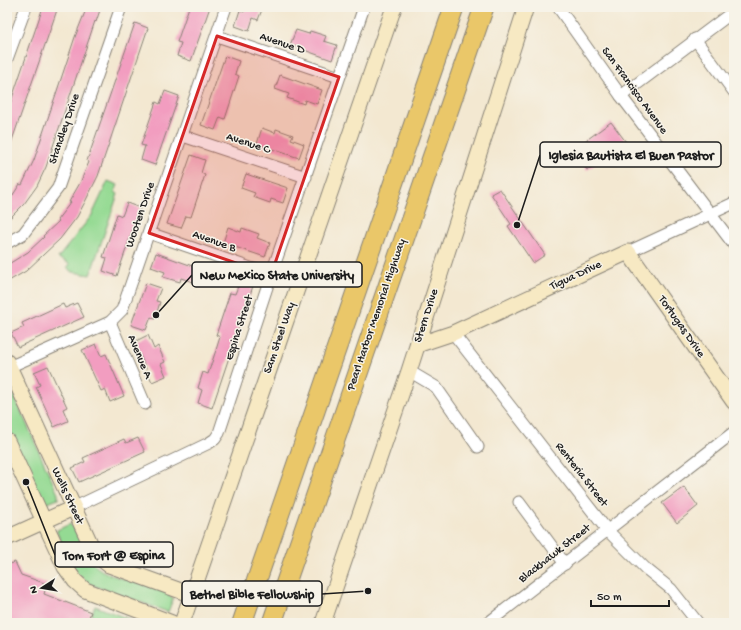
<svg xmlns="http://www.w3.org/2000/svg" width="741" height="630" viewBox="0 0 741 630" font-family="'Gochi Hand',sans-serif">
	<rect width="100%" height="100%" fill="#f7f3e8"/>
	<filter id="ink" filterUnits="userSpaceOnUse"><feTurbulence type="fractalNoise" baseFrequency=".025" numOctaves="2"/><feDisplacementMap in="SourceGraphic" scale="8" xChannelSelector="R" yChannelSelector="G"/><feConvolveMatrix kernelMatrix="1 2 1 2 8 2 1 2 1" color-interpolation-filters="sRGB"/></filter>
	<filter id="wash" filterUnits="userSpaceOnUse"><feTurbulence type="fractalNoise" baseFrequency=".012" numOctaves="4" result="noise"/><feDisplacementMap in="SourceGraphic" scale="16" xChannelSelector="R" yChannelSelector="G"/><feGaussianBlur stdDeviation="0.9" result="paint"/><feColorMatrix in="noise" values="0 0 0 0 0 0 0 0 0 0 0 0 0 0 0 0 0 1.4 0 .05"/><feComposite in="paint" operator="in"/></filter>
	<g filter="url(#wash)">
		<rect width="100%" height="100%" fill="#f3e8d1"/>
		<!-- green -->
		<g fill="#94da93" stroke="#587b58">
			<polygon points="108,181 118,185 115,192 118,194 90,275 73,272 67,268 70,264 58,258 92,215"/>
			<polygon points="7,380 58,494 58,499 45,504 42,502 7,425"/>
			<path d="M70 524C84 536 81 557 101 570 119 581 156 584 171 596L173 599 168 612 89 584 76 573 57 533V530Z"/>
			<polygon points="95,606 139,623 88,623"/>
		</g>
		<g id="blocks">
			<!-- building -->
			<g fill="#f29dc0">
				<polygon points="43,7 58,7 8,152 7,152 7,113"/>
				<polygon points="87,7 101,7 96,22 95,21 46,167 37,186 24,204 7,221 7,204 20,184 22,185 34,160 75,37"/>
				<polygon points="189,7 210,7 191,61 177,56 181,43 177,42"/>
				<polygon points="246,7 263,7 258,20 253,18 249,31 235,26 240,10 244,12"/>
				<polygon points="135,23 148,28 98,176 86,200 77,217 60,239 26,271 7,282 7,265 28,252 44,237 43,236 59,221 57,220 71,202 69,202 80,183 89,162 87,161"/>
				<polygon points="296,30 309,34 310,31 326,36 324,41 337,45 332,60 290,45"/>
				<polygon points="225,56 239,61 235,74 239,76 225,119 220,117 215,130 201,125"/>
				<polygon points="280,75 322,90 317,104 305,100 304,104 287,98 289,94 275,89"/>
				<polygon points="165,91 179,96 155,165 141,160 145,146 141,145 156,102 160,104"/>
				<polygon points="611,122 626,142 587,170 573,150"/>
				<polygon points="262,128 275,133 276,129 293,135 291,139 304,144 299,158 257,144"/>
				<polygon points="191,155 205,160 201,173 205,175 191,217 186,216 181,228 167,224"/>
				<polygon points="246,174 288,188 283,203 271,199 270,203 253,197 255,193 241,188"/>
				<polygon points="500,189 545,255 533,263 508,226 511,224 491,194"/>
				<polygon points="127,203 140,208 117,276 103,271 107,258 103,257 117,214 122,216"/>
				<polygon points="228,227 241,232 242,228 259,234 257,238 270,243 265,257 223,243"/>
				<polygon points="156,253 198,268 193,282 181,278 180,282 163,277 165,272 151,267"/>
				<polygon points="240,281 253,286 212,408 198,403 202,390 198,388 203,372 208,374 216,350 220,337 216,335 230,293 235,294"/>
				<polygon points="146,283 161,288 156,301 160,302 155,319 151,317 146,330 131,325"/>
				<polygon points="77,303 84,317 18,347 11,333 24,327 22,323 63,304 65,308"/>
				<polygon points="148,335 154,349 158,346 165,362 161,364 166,376 152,382 134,342"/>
				<polygon points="96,344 101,356 106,354 124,396 110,402 105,389 101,391 82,350"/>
				<polygon points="48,366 67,407 63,409 68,421 54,427 36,387 40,385 34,372"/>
				<polygon points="138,438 145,452 79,482 72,468 85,462 83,458 124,439 126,443"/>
				<polygon points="684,487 698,506 677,523 662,503"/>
				<polygon points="15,562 21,575 47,584 44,594 91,612 87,623 7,623 7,565"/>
			</g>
		</g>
	</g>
	<g filter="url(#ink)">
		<use href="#blocks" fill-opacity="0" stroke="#888276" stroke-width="1"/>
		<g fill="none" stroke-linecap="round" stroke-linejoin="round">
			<!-- street casing -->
			<g stroke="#888276" stroke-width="13">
				<g id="street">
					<polyline points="558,7 621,96 734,245"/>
					<polyline points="217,36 339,77"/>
					<polyline points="695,39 734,92"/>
					<polyline points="7,59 26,7"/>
					<polyline points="621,96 734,11"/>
					<polyline points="183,136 306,177"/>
					<polyline points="149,233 271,275"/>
					<polyline points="7,243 23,234 58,188 121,7"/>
					<polyline points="628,252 734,203"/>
					<polyline points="110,322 145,404"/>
					<polyline points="453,333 607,530 645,568 671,589 698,623"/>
					<polyline points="9,367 110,322 122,310 226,7"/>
					<polyline points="409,371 436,387 478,447"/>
					<polyline points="519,502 565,564"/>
					<polyline points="73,508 209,443 215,439 219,433 271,275 364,7"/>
					<polyline points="488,623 734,432"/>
				</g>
			</g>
			<!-- secondary casing -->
			<g stroke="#888276" stroke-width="17">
				<g id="secondary">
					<polyline points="417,345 453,333 628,252 734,402"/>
					<polyline points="7,362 95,554 109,565 192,595"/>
					<polyline points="7,441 65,567 75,581 85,590 172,623"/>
					<polyline points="7,538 73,508"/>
					<polyline points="182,623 394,7"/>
					<polyline points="323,623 409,371 526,7"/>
				</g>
			</g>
			<!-- highway casing -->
			<g stroke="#888276" stroke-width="21">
				<g id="highway">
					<polyline points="242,623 454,7"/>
					<polyline points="272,623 484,7"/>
				</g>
			</g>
			<!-- street -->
			<use href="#street" stroke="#fff" stroke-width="11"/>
			<!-- secondary -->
			<use href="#secondary" stroke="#f7e9c3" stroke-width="15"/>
			<!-- highway -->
			<use href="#highway" stroke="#eac769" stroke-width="19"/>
		</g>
	</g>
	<!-- marked area -->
	<path fill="#d62828" fill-opacity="0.2" stroke="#d62828" stroke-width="3" stroke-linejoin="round" d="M217 36 339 77 271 275 149 233Z"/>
	<g text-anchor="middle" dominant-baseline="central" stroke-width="3" stroke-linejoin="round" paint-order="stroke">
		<!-- street labels -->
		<g font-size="12" fill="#1c1c1c" stroke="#f7f3e8">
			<text transform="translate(282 44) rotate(18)">Avenue D</text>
			<text transform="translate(634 91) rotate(54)">San Francisco Avenue</text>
			<text transform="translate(65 129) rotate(-71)">Standley Drive</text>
			<text transform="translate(248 144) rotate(18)">Avenue C</text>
			<text transform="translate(141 215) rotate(-71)">Wooten Drive</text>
			<text transform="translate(214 242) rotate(19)">Avenue B</text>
			<text transform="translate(576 276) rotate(-25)">Tigua Drive</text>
			<text transform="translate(377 315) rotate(-71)">Pearl Harbor Memorial Highway</text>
			<text transform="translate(427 316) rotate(-72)">Stern Drive</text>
			<text transform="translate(681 327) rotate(55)">Tortugas Drive</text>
			<text transform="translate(240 328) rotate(-72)">Espina Street</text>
			<text transform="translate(280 338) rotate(-71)">Sam Steel Way</text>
			<text transform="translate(139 357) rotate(67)">Avenue A</text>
			<text transform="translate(581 475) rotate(52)">Renteria Street</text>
			<text transform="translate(67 496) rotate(65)">Wells Street</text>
			<text transform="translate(555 554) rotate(-38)">Blackhawk Street</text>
		</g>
	</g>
	<!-- callouts -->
	<path fill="none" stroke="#1c1c1c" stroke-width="1.5" d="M517 225L540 155M156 315L192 275M26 482L55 555M368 591L322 594"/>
	<g fill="#1c1c1c" stroke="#f7f3e8" stroke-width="1.5">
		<circle cx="517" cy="225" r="4"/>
		<circle cx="156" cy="315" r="4"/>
		<circle cx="26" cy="482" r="4"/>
		<circle cx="368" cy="591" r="4"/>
	</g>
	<g fill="#f7f3e8" stroke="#1c1c1c" stroke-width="1.5">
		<rect x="540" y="142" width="181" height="25" rx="4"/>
		<rect x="192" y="262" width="170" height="25" rx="4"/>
		<rect x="55" y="542" width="118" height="25" rx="4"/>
		<rect x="182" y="581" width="140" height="25" rx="4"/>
	</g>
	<g font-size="13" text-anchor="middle" font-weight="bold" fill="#1c1c1c">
		<text x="631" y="159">Iglesia Bautista El Buen Pastor</text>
		<text x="277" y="279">New Mexico State University</text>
		<text x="114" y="559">Tom Fort @ Espina</text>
		<text x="252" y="598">Bethel Bible Fellowship</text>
	</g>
	<!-- margin -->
	<rect width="741" height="630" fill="none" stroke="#f7f3e8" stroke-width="24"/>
	<!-- north arrow -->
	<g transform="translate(42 588) rotate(258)" stroke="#f7f3e8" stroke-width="3" paint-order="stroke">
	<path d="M0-3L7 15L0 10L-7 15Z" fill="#1c1c1c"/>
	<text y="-6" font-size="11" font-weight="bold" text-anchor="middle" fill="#1c1c1c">N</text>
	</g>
	<!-- scale -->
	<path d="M591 600v6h78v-6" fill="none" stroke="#1c1c1c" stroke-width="2"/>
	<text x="597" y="600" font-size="12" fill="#1c1c1c" stroke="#f7f3e8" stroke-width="3" paint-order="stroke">50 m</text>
</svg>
